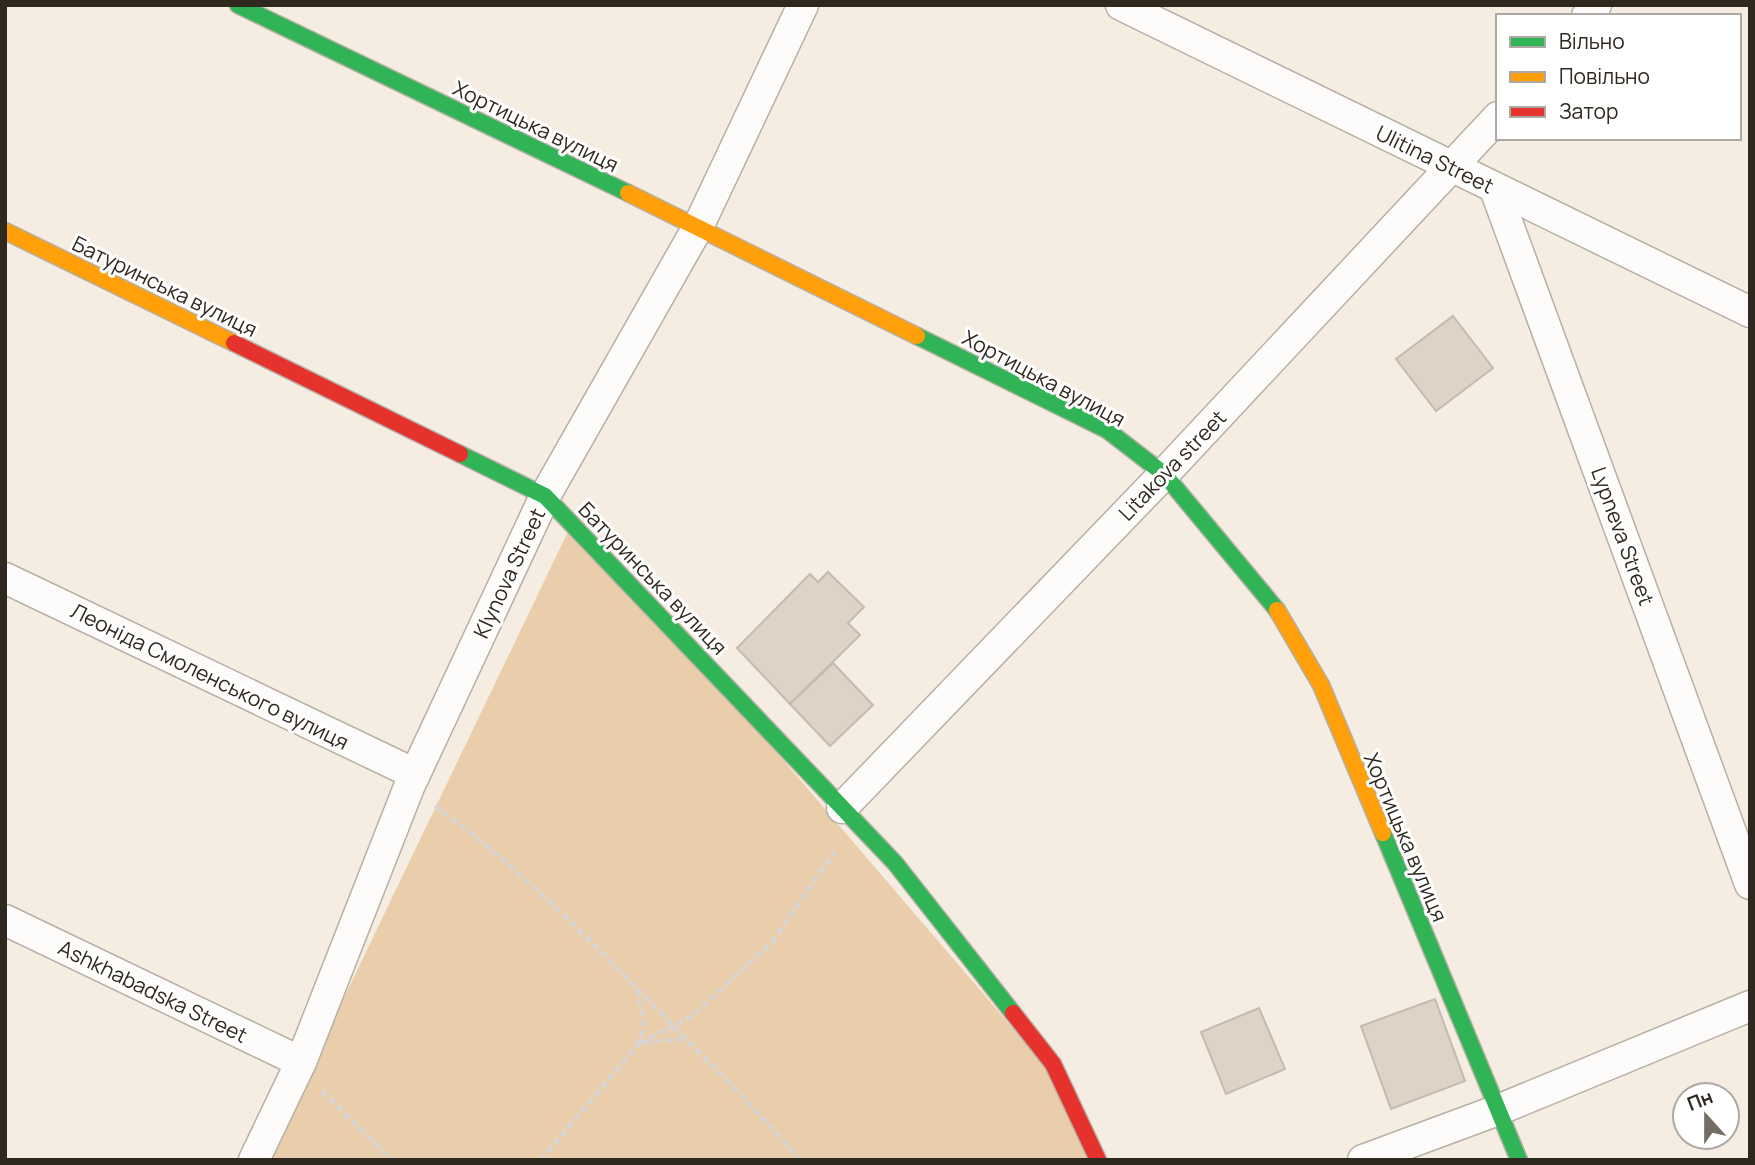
<svg xmlns="http://www.w3.org/2000/svg" width="1755" height="1165" viewBox="0 0 1755 1165" font-family="Manrope,sans-serif">
	<rect width="100%" height="100%" fill="#f6ede2"/>
	<!-- green -->
	<polygon fill="#eaceab" points="575,517 1046,1067 1088,1160 266,1160"/>
	<!-- building -->
	<g fill="#ded3c5" stroke="#c3bbb2" stroke-width="2">
		<polygon points="1453,316 1493,368 1436,411 1396,359"/>
		<polygon points="828,572 864,607 848,623 860,635 790,704 737,648 810,574 818,582"/>
		<polygon points="833,663 873,705 830,746 790,704"/>
		<polygon points="1435,999 1465,1081 1391,1109 1361,1026"/>
		<polygon points="1259,1008 1285,1069 1226,1094 1201,1032"/>
	</g>
	<g fill="none" stroke-linecap="round" stroke-linejoin="round">
		<!-- street casing -->
		<g stroke="#b6afa6" stroke-width="33">
			<g id="street">
				<polyline points="1121,5 1750,312"/>
				<polyline points="1587,16 1596,5"/>
				<polyline points="1495,189 1750,884"/>
				<polyline points="5,578 415,774"/>
				<polyline points="842,808 1164,474 1498,117"/>
				<polyline points="5,920 301,1062"/>
				<polyline points="254,1160 301,1062 409,787 545,496 698,227 803,5"/>
				<polyline points="1363,1160 1498,1110 1750,1006"/>
			</g>
		</g>
		<!-- fast casing -->
		<g stroke="#b6afa6" stroke-width="19">
			<g id="fast">
				<polyline points="238,5 628,193"/>
				<polyline points="917,336 1107,430 1164,474 1277,610"/>
				<polyline points="460,454 545,496 895,863 1013,1013"/>
				<polyline points="1383,833 1519,1160"/>
			</g>
		</g>
		<!-- slow casing -->
		<g stroke="#b6afa6" stroke-width="19">
			<g id="slow">
				<polyline points="628,193 917,336"/>
				<polyline points="5,231 234,343"/>
				<polyline points="1277,610 1321,685 1383,833"/>
			</g>
		</g>
		<!-- jam casing -->
		<g stroke="#b6afa6" stroke-width="19">
			<g id="jam">
				<polyline points="234,343 460,454"/>
				<polyline points="1013,1013 1053,1064 1098,1160"/>
			</g>
		</g>
		<!-- path -->
		<g stroke="#d7d4d1" stroke-width="4.5" stroke-dasharray="7 3.5" stroke-linecap="butt">
			<path d="M435 806C517 865 589 939 660 1012 707 1061 756 1108 800 1160"/>
			<polyline points="637,989 644,1024 639,1042"/>
			<polyline points="639,1043 691,1017 772,942 835,851"/>
			<polyline points="322,1091 392,1160"/>
			<polyline points="541,1160 639,1043 686,1039"/>
		</g>
		<!-- street -->
		<use href="#street" stroke="#fefcfb" stroke-width="30"/>
		<!-- fast -->
		<use href="#fast" stroke="#30b455" stroke-width="16"/>
		<!-- slow -->
		<use href="#slow" stroke="#ff9f0a" stroke-width="16"/>
		<!-- jam -->
		<use href="#jam" stroke="#e5322d" stroke-width="16"/>
	</g>
	<g text-anchor="middle" dominant-baseline="central" stroke-width="6" stroke-linejoin="round" paint-order="stroke">
		<!-- street labels -->
		<g font-size="21" fill="#2f281f" stroke="#fff">
			<text transform="translate(536 126) rotate(26)">Хортицька вулиця</text>
			<text transform="translate(1435 159) rotate(26)">Ulitina Street</text>
			<text transform="translate(165 286) rotate(26)">Батуринська вулиця</text>
			<text transform="translate(1044 378) rotate(28)">Хортицька вулиця</text>
			<text transform="translate(1172 465) rotate(-46)">Litakova street</text>
			<text transform="translate(1623 536) rotate(70)">Lypneva Street</text>
			<text transform="translate(509 573) rotate(-65)">Klynova Street</text>
			<text transform="translate(653 578) rotate(46)">Батуринська вулиця</text>
			<text transform="translate(210 676) rotate(26)">Леоніда Смоленського вулиця</text>
			<text transform="translate(1406 837) rotate(67)">Хортицька вулиця</text>
			<text transform="translate(153 991) rotate(26)">Ashkhabadska Street</text>
		</g>
	</g>
	<!-- border -->
	<rect width="1755" height="1165" fill="none" stroke="#2f281f" stroke-width="14"/>
	<!-- legend -->
	<rect x="1496" y="14" width="245" height="126" fill="#ffffff" stroke="#aca9a5" stroke-width="2"/>
	<rect x="1510" y="37" width="35" height="10" fill="#30b455" stroke="#aca9a5" stroke-width="2"/>
	<text x="1559" y="49" font-size="21" fill="#2f281f">Вільно</text>
	<rect x="1510" y="72" width="35" height="10" fill="#ff9f0a" stroke="#aca9a5" stroke-width="2"/>
	<text x="1559" y="84" font-size="21" fill="#2f281f">Повільно</text>
	<rect x="1510" y="107" width="35" height="10" fill="#e5322d" stroke="#aca9a5" stroke-width="2"/>
	<text x="1559" y="119" font-size="21" fill="#2f281f">Затор</text>
	<!-- north arrow -->
	<g transform="translate(1706 1116) rotate(339)"><circle r="33" fill="#ffffff" stroke="#aca9a5" stroke-width="2"/>
	<path d="M0-5L12 26L0 18L-12 26Z" fill="#756d63"/>
	<text y="-10" font-size="19" font-weight="bold" text-anchor="middle" fill="#2f281f">Пн</text>
	</g>
</svg>
